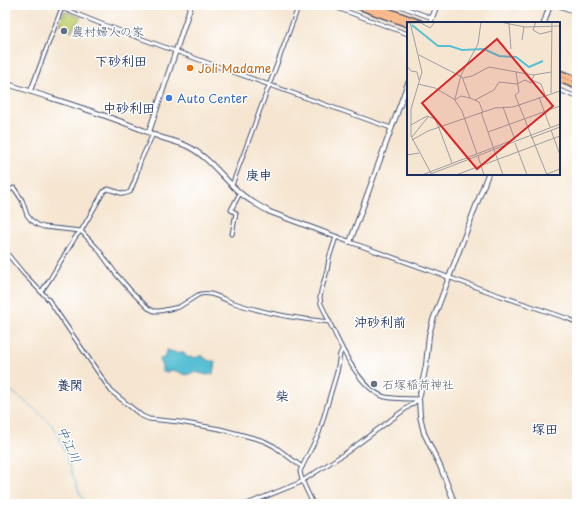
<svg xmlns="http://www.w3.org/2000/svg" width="582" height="509" viewBox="0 0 582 509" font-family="'Playpen Sans','Klee One',sans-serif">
	<defs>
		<pattern id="park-tufts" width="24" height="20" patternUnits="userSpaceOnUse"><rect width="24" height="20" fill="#c5d274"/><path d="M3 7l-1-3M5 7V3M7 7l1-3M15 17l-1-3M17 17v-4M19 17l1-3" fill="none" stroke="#a9b567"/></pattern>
	</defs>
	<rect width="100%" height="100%" fill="#fff"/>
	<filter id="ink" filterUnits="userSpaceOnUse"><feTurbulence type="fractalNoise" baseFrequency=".025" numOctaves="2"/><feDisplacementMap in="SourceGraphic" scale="8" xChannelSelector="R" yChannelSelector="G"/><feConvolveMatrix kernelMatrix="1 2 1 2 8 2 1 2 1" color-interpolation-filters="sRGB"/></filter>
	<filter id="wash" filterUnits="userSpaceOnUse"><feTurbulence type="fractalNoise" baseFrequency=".012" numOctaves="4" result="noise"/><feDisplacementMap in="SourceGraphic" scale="16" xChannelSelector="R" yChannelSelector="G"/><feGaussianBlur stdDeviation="0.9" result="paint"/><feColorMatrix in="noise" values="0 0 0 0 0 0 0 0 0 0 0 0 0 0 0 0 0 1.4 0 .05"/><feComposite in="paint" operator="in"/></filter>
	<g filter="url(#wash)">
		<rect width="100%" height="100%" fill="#f6e6d1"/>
		<!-- park -->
		<polygon fill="url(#park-tufts)" stroke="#708069" points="64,11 81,17 71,31 68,29 68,28 60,24"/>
		<!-- water -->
		<path fill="#57c0d4" stroke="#397899" d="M167 350 177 353 179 352H184L186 357C191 357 197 359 201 355L209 361H215V363L213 374 207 375 195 372 186 375 173 370 166 372 162 371V366L159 361 160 359 164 358Z"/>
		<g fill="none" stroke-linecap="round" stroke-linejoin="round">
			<!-- stream -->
			<polyline stroke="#57c0d4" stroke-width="1" points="5,386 41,414 54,427 61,442 79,492 86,504"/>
		</g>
	</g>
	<g filter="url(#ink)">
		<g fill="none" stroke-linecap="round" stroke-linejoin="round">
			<!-- minor casing -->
			<g stroke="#3c4a6f" stroke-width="5">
				<g id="minor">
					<polyline points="54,5 104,25 208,63 391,128"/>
					<polyline points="329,5 408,34"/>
					<polyline points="397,5 432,18"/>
					<polyline points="559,90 577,97"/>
					<polyline points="30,92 63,5"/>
					<polyline points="232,185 299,5"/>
					<path d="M5 192 14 188 22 200 27 215 31 220 38 225 44 227 81 231 98 249 116 274 130 290 148 308 154 311H160L179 307 198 295C208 290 221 298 231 302 263 313 297 319 330 322"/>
					<polyline points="232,234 236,213 231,210 240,193"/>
					<path d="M336 237 329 258 327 271 321 291 320 298 321 304C334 330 355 388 385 397 395 399 408 399 419 399"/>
					<polyline points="350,242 498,295 569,319 577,323"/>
					<polyline points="5,251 23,273 48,299 111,391 142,416 149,419 179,422 220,429 254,438 264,441 274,446 302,467"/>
					<polyline points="41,292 50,279 76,236 81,231 104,191 108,189 124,194 130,192 135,180 140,162 153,134"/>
					<polyline points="247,504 299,483 347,452 419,399"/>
					<path d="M313 504C309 494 301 482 300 471L319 433 337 372 340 354 342 350"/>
				</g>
			</g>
			<!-- tertiary casing -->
			<g stroke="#3c4a6f" stroke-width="6">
				<g id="tertiary">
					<polyline points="558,5 577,12"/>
					<polyline points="430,23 437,5"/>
					<polyline points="544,23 550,5"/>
					<path d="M5 83C54 100 105 113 152 134 163 139 176 141 187 146 208 156 222 177 239 192 248 200 259 206 270 212L350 242 408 83"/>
					<polyline points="149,132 191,5"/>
					<polyline points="455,504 440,466 424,433 420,416 419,399 426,365 429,335 433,320 488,174"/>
				</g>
			</g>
			<!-- motorway casing -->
			<g stroke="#3c4a6f" stroke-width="8">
				<g id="motorway">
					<polyline points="356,5 408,24"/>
					<polyline points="371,5 420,23"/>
					<polyline points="559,73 577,80"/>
					<polyline points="559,79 577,86"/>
				</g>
			</g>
			<!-- minor -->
			<use href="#minor" stroke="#fff" stroke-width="3"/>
			<!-- tertiary -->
			<use href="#tertiary" stroke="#fff" stroke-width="4"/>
			<!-- motorway -->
			<use href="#motorway" stroke="#fbbb8c" stroke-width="5.5"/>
		</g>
	</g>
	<!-- markers -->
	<circle fill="#5c6f8a" stroke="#fff" stroke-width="1.5" cx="64" cy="31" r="4"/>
	<circle fill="#e8710a" stroke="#fff" stroke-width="1.5" cx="190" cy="68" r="4"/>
	<circle fill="#3f7fe0" stroke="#fff" stroke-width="1.5" cx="169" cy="98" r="4"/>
	<circle fill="#6b7280" stroke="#fff" stroke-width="1.5" cx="374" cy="384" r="4"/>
	<g text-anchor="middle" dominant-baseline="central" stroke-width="3" stroke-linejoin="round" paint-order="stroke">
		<!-- service labels -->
		<g font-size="12" fill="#4e5e75" stroke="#fff" text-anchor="start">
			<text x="72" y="31">農村婦人の家</text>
		</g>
		<!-- food labels -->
		<g font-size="12" fill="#c56008" stroke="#fff" text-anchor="start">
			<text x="198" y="68">Joli Madame</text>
		</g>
		<!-- shop labels -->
		<g font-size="12" fill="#366cbe" stroke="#fff" text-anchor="start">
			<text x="177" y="98">Auto Center</text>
		</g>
		<!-- worship labels -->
		<g font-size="12" fill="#5b616d" stroke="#fff" text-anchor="start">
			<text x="382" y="384">石塚稲荷神社</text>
		</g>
		<!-- neighbourhood labels -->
		<g font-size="13" font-weight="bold" fill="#1b2f5e" stroke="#fff">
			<text x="121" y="60">下砂利田</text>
			<text x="129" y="107">中砂利田</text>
			<text x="259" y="174">庚申</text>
			<text x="380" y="321">沖砂利前</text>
			<text x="70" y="384">養閑</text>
			<text x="282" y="395">柴</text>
			<text x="545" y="428">塚田</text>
		</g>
		<!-- water labels -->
		<g font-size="13" font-style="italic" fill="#306287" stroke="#fff">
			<text transform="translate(70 444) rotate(66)">中江川</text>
		</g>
	</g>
	<!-- overview -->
	<g transform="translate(407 22)">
		<rect width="153" height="153" fill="#f6e6d1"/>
		<path fill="none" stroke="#57c0d4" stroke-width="2" d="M5 3 31 24H43L55 28 77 27 92 34 109 35 122 45 136 39"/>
		<path fill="none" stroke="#9e9da3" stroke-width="1" d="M3 0 15 50 4 87V114L25 153M93 0 118 5 153 4M129 0 126 8 133 12 145 9M0 1 50 0M14 1 23 6 27 1M102 2 104 27M115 18 117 5M12 33 55 55 63 76M0 44 4 49 10 50 12 58M109 50 112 70 108 73 112 83M56 56 65 54 82 45 126 53 144 50M125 58 134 62 138 73M11 62 28 66 47 77 55 89 70 132M144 71 145 0M132 75 143 105M48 77 54 53 71 22 74 0M48 78 54 74 63 76 72 80 76 90M68 78 87 68 92 60 110 62 118 58 124 61 127 53M112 83 140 153M96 85 108 118M74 90 96 153M4 103 20 94 28 97 32 106M32 106 45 141M144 108 153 133M81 110 153 84M5 115 21 95M124 116 153 105M5 118 21 109 88 86 106 85 153 69M108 121 120 153M0 133 12 131M71 134 77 153M140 152 153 147M15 153 106 118M21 153 153 102M49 153 153 114"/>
		<path fill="#d62828" fill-opacity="0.15" stroke="#d62828" stroke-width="2" d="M90 17 146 84 70 147 15 81Z"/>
		<rect width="153" height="153" fill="none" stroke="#1b2f5e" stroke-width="2"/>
	</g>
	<!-- margin -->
	<rect width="582" height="509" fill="none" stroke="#fff" stroke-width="20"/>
</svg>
